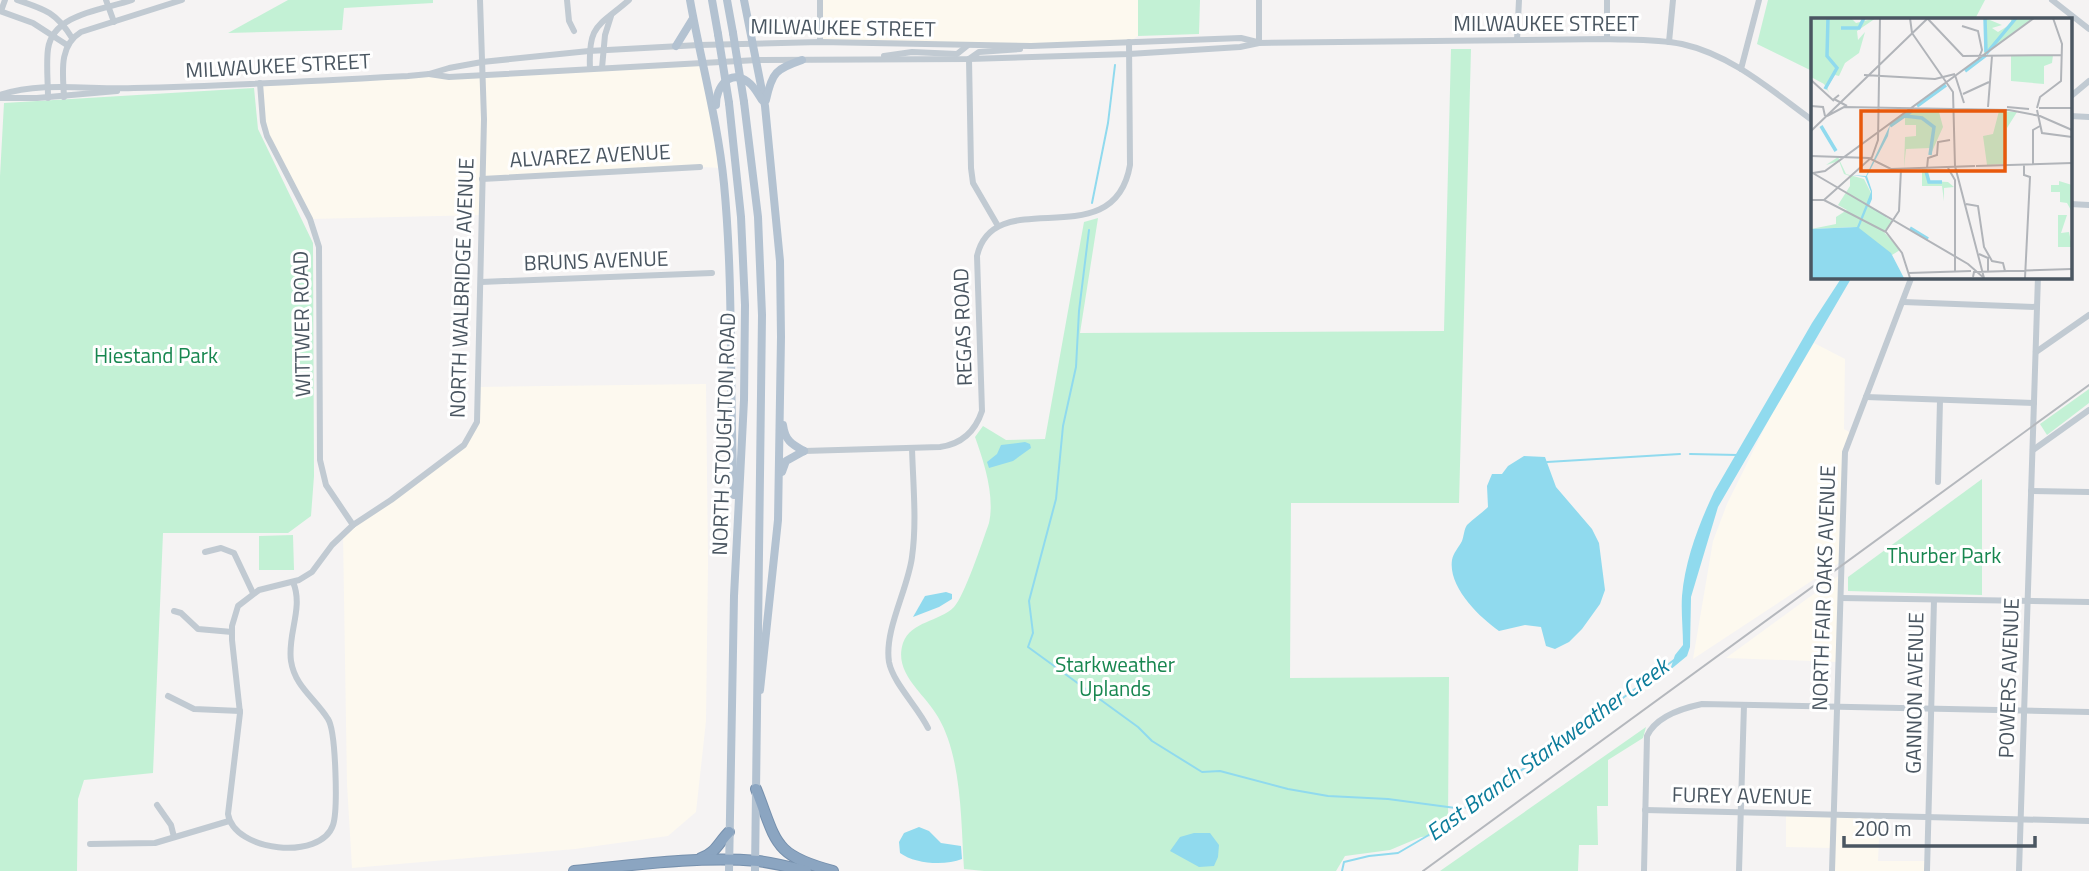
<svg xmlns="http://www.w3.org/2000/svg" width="2089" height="871" viewBox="0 0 2089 871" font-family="'Titillium Web',sans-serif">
	<rect width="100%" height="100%" fill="#f5f3f3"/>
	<!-- commercial -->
	<g fill="#fdf9ef">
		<polygon points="821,0 1138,0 1138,36 1129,42 967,46 820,42"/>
		<polygon points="704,63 722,168 700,167 483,179 482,215 310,219 267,136 260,83 408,76 449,77"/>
		<polygon points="1814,343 1845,359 1844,429 1851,433 1845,452 1842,561 1693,659 1713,541 1727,504 1769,419"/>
		<polygon points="706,384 708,563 706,721 696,812 668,836 575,849 352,868 347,784 343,534 464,445 477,422 479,387"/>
		<polygon points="1841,574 1838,662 1726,658"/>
		<polygon points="1786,814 1880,816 1878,861 1928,861 1927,871 1832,871 1832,848 1786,847"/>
	</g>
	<!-- green -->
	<g fill="#c3f1d5">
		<polygon points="288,0 433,0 433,3 344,8 342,30 228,33"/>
		<polygon points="1138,0 1200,0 1199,34 1138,36"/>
		<polygon points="1768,0 1985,0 1975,19 1812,19 1812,71 1757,44"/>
		<path d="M1451 49H1471L1459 503H1291L1290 678 1449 677 1448 824 1432 836 1421 837 1390 850 1345 856 1336 871H984L964 869C961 823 962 757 938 717 925 693 893 674 903 643 911 621 939 622 954 607 964 597 983 540 989 523 995 496 984 462 975 437L983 426 1006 440 1045 439 1084 222 1098 218 1080 333 1444 331Z"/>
		<polygon points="254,88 258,129 313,243 314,476 311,516 288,533 163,533 153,773 84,780 78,799 77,871 0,871 0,176 4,103"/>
		<polygon points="2089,389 2089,403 2047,435 2040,424"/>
		<polygon points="1982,479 1982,595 1848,591 1848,577"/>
		<polygon points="293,535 294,570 259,570 259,536"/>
		<polygon points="1646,727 1643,738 1608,760 1608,806 1597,806 1598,845 1579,845 1578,871 1440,871"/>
	</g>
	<!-- water -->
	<g fill="#90daee">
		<path d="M1842 277H1852L1718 507 1691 597 1690 647 1687 656 1670 670 1675 655 1683 645C1683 629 1681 612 1682 596 1685 560 1699 524 1714 492L1812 323Z"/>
		<polygon points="1025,442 1030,444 1031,448 1013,461 989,468 987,462 997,454 1001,445"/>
		<path d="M1524 456 1545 457 1556 487 1592 529 1599 543 1605 590 1600 604 1582 629 1569 642 1555 649 1546 646 1541 627 1525 625 1499 631C1479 617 1448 587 1452 560 1453 553 1459 547 1462 541 1464 536 1464 529 1467 525 1473 519 1482 513 1488 507L1487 486 1492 474H1502L1508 466Z"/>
		<polygon points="946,592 952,594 952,599 939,607 913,617 925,596"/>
		<path d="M919 827 929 831 941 843 961 846 962 859C945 866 915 864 900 853L899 842 904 833Z"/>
		<polygon points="1194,833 1210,833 1219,845 1218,857 1214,866 1199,867 1170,851 1180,837"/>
	</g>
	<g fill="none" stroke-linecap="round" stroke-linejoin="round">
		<!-- stream -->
		<g stroke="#90daee" stroke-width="2">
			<polyline points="1092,203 1108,123 1115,65"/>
			<polyline points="1089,230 1079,311 1076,367 1063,426 1056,499 1029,601 1033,633 1028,647 1138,727 1152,741 1202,772 1220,771 1288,789 1328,796 1388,799 1463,809"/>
			<polyline points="1690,454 1738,455"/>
			<polyline points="1547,462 1680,454"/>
			<polyline points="1342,871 1344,862 1369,856 1398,853 1439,829 1484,792 1504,782 1573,735 1674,660"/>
		</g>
		<!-- highway casing -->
		<g stroke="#7690ad" stroke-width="12">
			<g id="highway">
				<path d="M756 789C777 842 772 855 833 871"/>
				<path d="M701 858C715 854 719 842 729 832"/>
				<path d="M574 871C635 865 697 856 758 861 774 863 790 867 806 871"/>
			</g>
		</g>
		<!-- minor -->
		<g stroke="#c1cad2" stroke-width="6">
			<path d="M17 0C44 9 56 12 72 38"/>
			<polyline points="106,0 114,22"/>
			<polyline points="567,0 569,21 574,31"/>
			<polyline points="2052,0 2089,29"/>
			<polyline points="0,11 33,23 67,45"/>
			<polyline points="1,11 5,0"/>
			<polyline points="1607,39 1607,0"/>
			<polyline points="1517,40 1519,0"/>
			<polyline points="820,42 820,0"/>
			<polyline points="1669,42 1673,0"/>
			<polyline points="1259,43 1259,0"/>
			<polyline points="884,56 912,52 957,54 967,46"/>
			<polyline points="969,59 971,168 973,183 998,226"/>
			<polyline points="969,59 979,52 1020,49"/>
			<polyline points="602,68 605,35 611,16"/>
			<path d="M590 69C588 24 598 27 629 0"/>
			<polyline points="1741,69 1759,0"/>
			<path d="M429 74 449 77 757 60 969 59 1129 54 1240 47 1259 43 1607 39C1632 40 1657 39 1682 44 1732 55 1772 91 1812 120"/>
			<polyline points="260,83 263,122 267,136 310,219 319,247 320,460 326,485 353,525"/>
			<path d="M0 95C43 81 90 90 134 88 225 86 316 81 408 76L429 74 449 68 482 62 589 51 699 45 820 42 1031 46 1241 38 1257 42"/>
			<path d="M64 97C63 74 58 46 81 32L182 0"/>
			<polyline points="2070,97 2089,81"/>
			<polyline points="0,98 37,98 117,91"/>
			<path d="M48 98C48 82 46 64 48 49 53 13 104 10 132 0"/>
			<polyline points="2070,116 2089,117"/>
			<polyline points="482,179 700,167"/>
			<polyline points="2070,204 2089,205"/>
			<polyline points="481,282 712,273"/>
			<polyline points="1903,302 2037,307"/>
			<polyline points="2036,352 2089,315"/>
			<polyline points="1866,397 2034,403"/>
			<path d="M912 448C913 484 917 522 912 557 908 589 884 630 889 662 893 683 918 707 928 728"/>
			<polyline points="2033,450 2089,410"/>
			<path d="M804 451 940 447C962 444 975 432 982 411L977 256C994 181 1114 259 1130 165L1129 42"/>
			<polyline points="1938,482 1940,400"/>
			<polyline points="2031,491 2089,492"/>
			<polyline points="205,552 221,548 234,553 253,593"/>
			<path d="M293 582C304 608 287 634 291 661 295 687 315 698 328 719 336 731 338 810 333 825 321 861 234 852 228 814L240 713 232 640V626L238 606 259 590 299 580 312 572 332 545 353 525 391 500 464 445 477 422 484 119 480 0"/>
			<polyline points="1841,598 2089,602"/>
			<polyline points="174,611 181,613 198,629 232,632"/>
			<polyline points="168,696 194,709 240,711"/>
			<polyline points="157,805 171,825 174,837"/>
			<polyline points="1645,810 2089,821"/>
			<polyline points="90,844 155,843 229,821"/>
			<path d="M1644 871 1647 736C1656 716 1683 708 1702 704L2089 712"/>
			<polyline points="1739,871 1744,705"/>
			<polyline points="1832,871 1845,452 1912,276"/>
			<polyline points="1927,871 1934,600"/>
			<polyline points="2019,871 2038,276"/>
		</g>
		<!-- major -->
		<g stroke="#b3c2d1" stroke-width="8">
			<path d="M690 0C701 62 718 122 724 184 734 288 729 391 734 495"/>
			<polyline points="712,0 718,34"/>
			<polyline points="727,0 733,33"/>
			<polyline points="744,0 765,106 780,261 781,337 778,520 760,690"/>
			<polyline points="676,46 692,20"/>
			<path d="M766 100C772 72 776 69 802 60"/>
			<polyline points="744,102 758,217 762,315 755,871"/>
			<path d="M716 105C716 88 729 68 748 82 754 86 758 94 762 100"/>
			<path d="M783 425C785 440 791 444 804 451"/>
			<polyline points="782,472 786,461 804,451"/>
			<polyline points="729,871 734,596 744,400 745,305 741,217 729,103"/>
		</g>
		<!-- highway -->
		<use href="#highway" stroke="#8ba5c1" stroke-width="10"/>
		<!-- rail -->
		<polyline stroke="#b5b8bd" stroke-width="2" points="1423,871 2089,385"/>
		<!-- major-bridge -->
		<g stroke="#b3c2d1" stroke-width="8">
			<polyline points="733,33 744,102"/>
			<polyline points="718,34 729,103"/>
		</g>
	</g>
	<g text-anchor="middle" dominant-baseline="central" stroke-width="6" stroke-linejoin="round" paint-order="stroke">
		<!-- street labels -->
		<g font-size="21" fill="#4a5661" stroke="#fff">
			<text x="1546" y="23">MILWAUKEE STREET</text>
			<text transform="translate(843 27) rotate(1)">MILWAUKEE STREET</text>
			<text transform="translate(278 65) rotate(-3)">MILWAUKEE STREET</text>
			<text transform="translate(590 155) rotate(-3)">ALVAREZ AVENUE</text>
			<text transform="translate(596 260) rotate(-2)">BRUNS AVENUE</text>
			<text transform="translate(461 288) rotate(-88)">NORTH WALBRIDGE AVENUE</text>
			<text transform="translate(301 324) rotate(-91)">WITTWER ROAD</text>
			<text transform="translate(962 327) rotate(-92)">REGAS ROAD</text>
			<text transform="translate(723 434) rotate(-88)">NORTH STOUGHTON ROAD</text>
			<text transform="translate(1823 588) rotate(-88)">NORTH FAIR OAKS AVENUE</text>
			<text transform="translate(2008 678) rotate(-88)">POWERS AVENUE</text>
			<text transform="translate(1914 693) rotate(-89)">GANNON AVENUE</text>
			<text transform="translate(1742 795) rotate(1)">FUREY AVENUE</text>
		</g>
		<!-- park labels -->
		<g font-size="21" fill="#17864f" stroke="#fff">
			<text x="156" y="355">Hiestand Park</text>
			<text x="1944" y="555">Thurber Park</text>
			<text x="1115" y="664">Starkweather<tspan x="1115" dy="24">Uplands</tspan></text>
		</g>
		<!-- water labels -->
		<g font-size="23" font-style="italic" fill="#0c7c9b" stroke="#fff">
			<text transform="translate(1547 749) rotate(-36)">East Branch Starkweather Creek</text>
		</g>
	</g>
	<!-- overview -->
	<g transform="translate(1811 18)">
		<rect width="261" height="261" fill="#f5f3f3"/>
		<path d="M0 0H46L41 1 45 5 65 0 46 13 47 22 54 14 48 35 34 45 28 58 24 57 16 69 18 75 13 66 0 59ZM174 0 191 7 181 10 187 14 200 6V0H222L173 37ZM200 37H242L241 45 233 48V66L200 63ZM102 93 128 94 132 109 119 138V130L95 131 93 150 94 119 105 118V107H94V97ZM188 93 206 94 196 110V141L193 146 176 147 172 118 182 116ZM27 139 35 156 53 161 60 175 57 187 81 203 73 214 89 232 81 237 44 209 0 211 25 206V199L36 192 27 187 39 168V158L33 156 28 143 15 147ZM111 151H116L118 163 137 164 143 169 133 170V183L131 168H111ZM248 163 261 167V194L256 185 249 184V174H240V167H248ZM247 197H256L250 215 258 214 261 229H247Z" fill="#c3f1d5"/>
		<path d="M79 107 77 118 56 158 61 173V181L58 188 76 199H75L57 188 48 210 80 235 93 260H0V211L46 209 60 174 54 159 41 157 55 158Z" fill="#90daee"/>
		<path fill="none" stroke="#90daee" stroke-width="3.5" d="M174 0 175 34M30 10H48L53 0M175 36 205 0M154 53 175 37M14 71 26 50 16 38 17 0M106 88 135 67M94 98 111 100 123 109 119 137M10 108 25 133M79 108 102 92M115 153 118 164H131M99 210 117 221"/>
		<path fill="none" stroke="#b1b4b9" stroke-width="2" d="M99 0 101 15 142 74 144 148 173 260M116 0 152 38 251 37M151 8 167 13 171 32 167 42M53 57 124 61 144 56M144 57 153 85M0 62 23 83M152 76 178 64M28 77 23 81 36 88M0 88 12 89 14 98M177 89 181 38M196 89 218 91M226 90 229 79 250 63 251 26 242 0M228 90H261M226 92 231 115 261 119M16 98 33 89 198 92 229 98 261 112M0 113 117 0M0 138 58 140 80 151 164 148M213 146V157L219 159 214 260M222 146V112L229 108M165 148 261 145M116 150 117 140 126 137 127 124 139 122M137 150 144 162V254M0 154 157 246 173 260M2 155 14 153 223 0M0 182H13L75 214 91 235 99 260M13 182 61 139 67 122 69 0M155 186 167 188 173 229 181 243 192 245 194 253M74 214 88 193 90 151M168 236 177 240V254M98 255 160 253M162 259 163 254 261 251"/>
		<path fill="#e8590c" fill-opacity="0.15" stroke="#e8590c" stroke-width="3.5" d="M50 93H194V153H50Z"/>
		<rect width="261" height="261" fill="none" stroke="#4a5661" stroke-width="3.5"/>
	</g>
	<!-- scale -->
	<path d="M1844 836v10h191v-10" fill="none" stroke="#4a5661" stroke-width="3.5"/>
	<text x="1854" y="836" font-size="21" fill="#4a5661" stroke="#ffffff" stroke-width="5" paint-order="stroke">200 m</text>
</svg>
